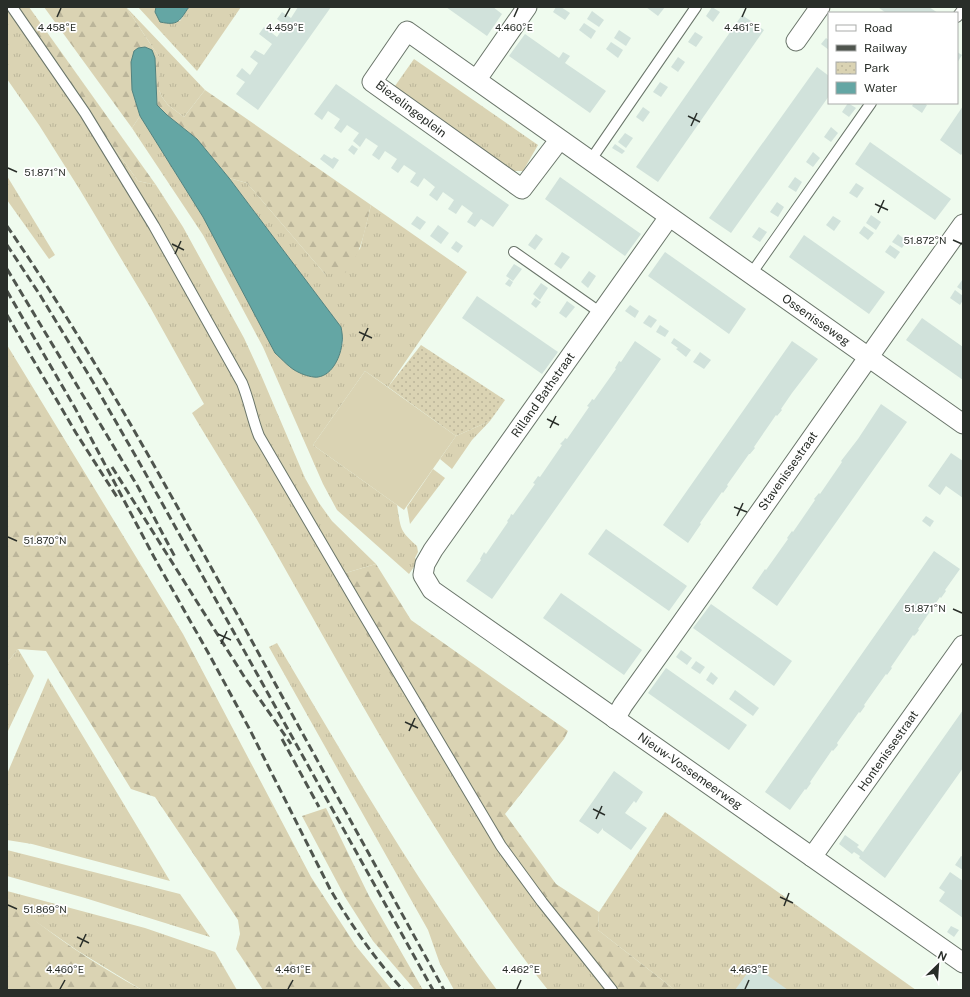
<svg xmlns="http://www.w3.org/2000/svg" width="970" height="997" viewBox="0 0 970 997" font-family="'Public Sans',sans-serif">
	<defs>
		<pattern id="grass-tufts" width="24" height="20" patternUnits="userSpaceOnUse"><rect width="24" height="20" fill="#dad3b3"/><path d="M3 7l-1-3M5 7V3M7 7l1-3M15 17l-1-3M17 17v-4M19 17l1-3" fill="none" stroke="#bbb59a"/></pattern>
		<pattern id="forest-firs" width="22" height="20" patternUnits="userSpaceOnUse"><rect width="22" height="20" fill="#dad3b3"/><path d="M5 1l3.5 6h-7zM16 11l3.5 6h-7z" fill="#bbb59a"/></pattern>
		<pattern id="park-dots" width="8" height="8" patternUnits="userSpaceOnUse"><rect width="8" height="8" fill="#dad3b3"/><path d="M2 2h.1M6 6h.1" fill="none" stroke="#bbb59a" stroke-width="1.8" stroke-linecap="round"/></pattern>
	</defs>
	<rect width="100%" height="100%" fill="#effbee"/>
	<!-- grass -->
	<g fill="url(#grass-tufts)">
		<path d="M7 7H12L138 181 156 185 183 227 244 338 261 375 305 478 319 503 332 521 376 564 342 574 582 948 618 990H548C434 845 348 677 256 518 235 483 213 448 192 413L204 404 150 307 80 190 39 125 7 79Z"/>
		<polygon points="126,7 205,90 184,117 168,105 162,97 159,90 159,57"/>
		<polygon points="138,7 156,7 155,12 180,21 189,7 241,7 197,71"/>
		<polygon points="414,59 538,145 523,171 503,171 390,93"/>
		<path d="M140 116 300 373 318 377 335 364 343 342 341 327 229 178 247 183 325 274 360 249 371 205 467 272 388 387 365 371 313 445 397 505C401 529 399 530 417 546L418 552 415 558 418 561 409 574 337 510 323 484 263 347 225 276 203 235 132 128Z"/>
		<polygon points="7,176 55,255 49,259 7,200"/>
		<polygon points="490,421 472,440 452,469 440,459 456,436"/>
		<polygon points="433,469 445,478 410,524 407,507"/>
		<path d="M277 643C347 761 415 880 497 990H454L440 964 428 930 269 647Z"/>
		<polygon points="18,649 34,676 7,733 7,663"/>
		<polygon points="48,678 170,881 32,844 7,840 7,774"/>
		<polygon points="665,812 916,990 675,990 598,930 599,912"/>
		<polygon points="7,850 180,894 210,937 85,898 7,876"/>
		<polygon points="7,891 145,928 215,952 237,990 142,990 78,951 32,919 7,898"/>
	</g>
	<!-- forest -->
	<g fill="url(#forest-firs)">
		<polygon points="12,7 29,7 156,185 138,181"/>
		<path d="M44 7H126L159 57V90L162 97 168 105 184 117 205 90 371 205C365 228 362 254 345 273L325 274 247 183 229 178 197 139 167 115 157 105 155 58 132 90 140 116 132 128Z"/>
		<polygon points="7,345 183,634 311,877 356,946 392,990 263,990 236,949 240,934 238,920 155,797 131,789 46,651 18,649 7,663"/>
		<polygon points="376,564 411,620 568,731 564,739 505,814 556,884 599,912 598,930 675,990 618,990 582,948 516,864 423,728 352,611 339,580 342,574"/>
		<polygon points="326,808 369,896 423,990 415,990 373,941 345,897 302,816"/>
		<path d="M7 898C49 933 94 964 142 990H7Z"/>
	</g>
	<!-- park -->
	<polygon fill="url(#park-dots)" points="421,345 505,400 490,421 456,436 388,387"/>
	<!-- pitch -->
	<polygon fill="#dad3b3" points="365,371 456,436 404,510 313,445"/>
	<!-- water -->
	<g fill="#64a6a4" stroke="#52827f">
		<path d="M156 7H189C179 21 179 26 160 22L155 12Z"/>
		<path d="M145 47 152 50 155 58 157 105 167 115 197 139 229 178 341 327C342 332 343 338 342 343 341 355 333 375 318 377 314 378 304 375 300 373 290 369 283 360 275 353L203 217 140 116 132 90 131 62 134 51 138 48Z"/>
	</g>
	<!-- building -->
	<g fill="#d1e2db">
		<polygon points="298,7 331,7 258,110 236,94 245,82 236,76 242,68 250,75 258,63 250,57 255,50 264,55 272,44 259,34 264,27 277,37 285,25 277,19 282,12 291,18"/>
		<polygon points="446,7 493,7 502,14 487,36"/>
		<polygon points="556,7 561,7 570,13 565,20 553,12"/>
		<polygon points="646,7 665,7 658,16"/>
		<polygon points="712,7 720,12 713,22 706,16"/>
		<polygon points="878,7 929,7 938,13 886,13"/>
		<polygon points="592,11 604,20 599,27 587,19"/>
		<polygon points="742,15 764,30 658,182 636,167"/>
		<polygon points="584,23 596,31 591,39 579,30"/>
		<polygon points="619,30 631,38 626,46 614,38"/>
		<polygon points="695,32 703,37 696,47 688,42"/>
		<polygon points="525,34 559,58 563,52 570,56 565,63 606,91 590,113 509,56"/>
		<polygon points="826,38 829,40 829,50 821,44"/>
		<polygon points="611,42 623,50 618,58 606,49"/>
		<polygon points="957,52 962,55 957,63"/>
		<polygon points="678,57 685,62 678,72 671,67"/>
		<polygon points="817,67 829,76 829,96 731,233 709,218"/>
		<polygon points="660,82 668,87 661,97 653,92"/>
		<polygon points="336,84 509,205 493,227 481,219 475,227 467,222 473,213 462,205 456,214 448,209 454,200 443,192 437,201 429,195 435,187 424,178 418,187 410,182 416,173 404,165 398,173 391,168 397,159 385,151 379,160 372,155 378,146 366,138 360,147 353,141 359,133 347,125 341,133 334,128 340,119 328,111 322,120 314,114"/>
		<polygon points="848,103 856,108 849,117 842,112"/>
		<polygon points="914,103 924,103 927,105 922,113 912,106"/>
		<polygon points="963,106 963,152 961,155 940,140"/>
		<polygon points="643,107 650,112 643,122 636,117"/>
		<polygon points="831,127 838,133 831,142 824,137"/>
		<polygon points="625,133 633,138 626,148 618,142"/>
		<polygon points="870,142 951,199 935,220 855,164"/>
		<polygon points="615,144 625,151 622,154 612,148"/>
		<polygon points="352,145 358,149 354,155 348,150"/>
		<polygon points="813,152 820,158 813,167 806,162"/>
		<polygon points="324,154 332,159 334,157 339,160 333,169 320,159"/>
		<polygon points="560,177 641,234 625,256 545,199"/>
		<polygon points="795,177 802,182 796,192 788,187"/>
		<polygon points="856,183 864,188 857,198 849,193"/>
		<polygon points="777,202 784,207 778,217 770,212"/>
		<polygon points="871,215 881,222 876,230 866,223"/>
		<polygon points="417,216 426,222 420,230 411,224"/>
		<polygon points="833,216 841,221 834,231 826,225"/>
		<polygon points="438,225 449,233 441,244 430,236"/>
		<polygon points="864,226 874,233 868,240 859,233"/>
		<polygon points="759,227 767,232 760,242 752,237"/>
		<polygon points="536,234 543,239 535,250 528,245"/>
		<polygon points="898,234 907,241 902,248 892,242"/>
		<polygon points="804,235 885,292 869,314 789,257"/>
		<polygon points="456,241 463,246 458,253 451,248"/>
		<polygon points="890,245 900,252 895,259 885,252"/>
		<polygon points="562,252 570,257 561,269 554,264"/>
		<polygon points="665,252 746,309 729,334 648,276"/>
		<polygon points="514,264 522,269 513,281 506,276"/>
		<polygon points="589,271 596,276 588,288 581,282"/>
		<polygon points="509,279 513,282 510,287 505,284"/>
		<polygon points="963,279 963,291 957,287"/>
		<polygon points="541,283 548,288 540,300 533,294"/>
		<polygon points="955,290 963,296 963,300 960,305 950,298"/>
		<polygon points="477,296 558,352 542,374 462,318"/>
		<polygon points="535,298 541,302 536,308 531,304"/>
		<polygon points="567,301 575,307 566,318 559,313"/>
		<polygon points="630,305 639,311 635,318 625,311"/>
		<polygon points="649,315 657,320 651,328 643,323"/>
		<polygon points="922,318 963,347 963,380 906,340"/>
		<polygon points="660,325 669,331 665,337 656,332"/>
		<polygon points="674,338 691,350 686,357 676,349 678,348 671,343"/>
		<polygon points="635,341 661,359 492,599 466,581 481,560 480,559 484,552 486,554 508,522 507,521 510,517 511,514 513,515 535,484 533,483 536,479 538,476 540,477 562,445 560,444 564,440 565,438 567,439 589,407 587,406 591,401 592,399 594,400 616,369 615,368 618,363 619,361 621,362"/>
		<polygon points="792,341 818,359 792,393 781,409 782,410 777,416 776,415 754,447 755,448 750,454 749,454 727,485 728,486 723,493 722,492 700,523 701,524 688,543 663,525"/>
		<polygon points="700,352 711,360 704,369 693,362"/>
		<polygon points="881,404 907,422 777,606 752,588 765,569 766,570 788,539 787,538 792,531 793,532 815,500 814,499 819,493 820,494 842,462 841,461 858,439"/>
		<polygon points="951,453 963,461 963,498 946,486 940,495 928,486"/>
		<polygon points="926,516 934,521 930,527 922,521"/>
		<polygon points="606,529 687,586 669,611 588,554"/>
		<polygon points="934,551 960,569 945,590 946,591 941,598 940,597 918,629 919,630 916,634 914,636 913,635 891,667 892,668 887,675 886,674 864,705 865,706 860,713 859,712 837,743 838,745 833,751 832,750 810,782 811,783 806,790 805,789 790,810 765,792"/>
		<polygon points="561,593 642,650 624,675 543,618"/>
		<polygon points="711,604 792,661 774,686 693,628"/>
		<polygon points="681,650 692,658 687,665 676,657"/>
		<polygon points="696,661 705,667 700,674 691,668"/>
		<polygon points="666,668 747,725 729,750 648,693"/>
		<polygon points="711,672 718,678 713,685 706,680"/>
		<polygon points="735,690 759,708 753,716 729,699"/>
		<polygon points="963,710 963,768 885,878 859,858 860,856 854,852 852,854 839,844 845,835 859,845 857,847 863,852"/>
		<polygon points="614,771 643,792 636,803 634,801 625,813 647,828 631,850 603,830 603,828 598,834 579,821"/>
		<polygon points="961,856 963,857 963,870 955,865"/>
		<polygon points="950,872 963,881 963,918 939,901 945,892 939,888"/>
		<polygon points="951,926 959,930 954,937 947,932"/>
		<polygon points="753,965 788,990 735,990"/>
	</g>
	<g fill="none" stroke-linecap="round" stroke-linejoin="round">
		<!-- lane casing -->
		<g stroke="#6a756a" stroke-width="12">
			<g id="lane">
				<path d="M12 7 85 113 154 226 242 383C249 400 252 418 259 436L359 607 501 846 542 902 612 990"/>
				<polyline points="957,17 963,9"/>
				<polyline points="590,161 696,7"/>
				<polyline points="514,252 601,313"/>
				<polyline points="751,274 871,103"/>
			</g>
		</g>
		<!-- street casing -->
		<g stroke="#6a756a" stroke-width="21">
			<g id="street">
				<polyline points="796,41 820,7"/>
				<polyline points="477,79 527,7"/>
				<polyline points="560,139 522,189 372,82 407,31 963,424"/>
				<polyline points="669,217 433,550 425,564 423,575 432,590 963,963"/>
				<path d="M615 719 623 705C738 545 849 383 963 224"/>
				<polyline points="812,857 963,645"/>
			</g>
		</g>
		<!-- lane -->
		<use href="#lane" stroke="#fff" stroke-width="10"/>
		<!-- street -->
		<use href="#street" stroke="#fff" stroke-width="19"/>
		<!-- rail -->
		<g stroke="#4f554e" stroke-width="3" stroke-dasharray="8 4" stroke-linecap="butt">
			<path d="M7 226C92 350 164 483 237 614 306 740 375 865 444 990"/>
			<polyline points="7,245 40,295 93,382 143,469 433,990"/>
			<polyline points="7,269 138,487 175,557"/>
			<path d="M7 291 75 408 154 557 210 656 250 730 330 889C351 925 375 959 403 990"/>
			<polyline points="7,315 76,433 117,497"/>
			<polyline points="112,467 245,678 291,744"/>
			<polyline points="282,739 319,807"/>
		</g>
	</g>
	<!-- ticks -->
	<path fill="none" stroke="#292e29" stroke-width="1.5" d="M57 17 61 8M285 17 290 8M514 17 518 8M742 17 746 8M688 116 700 122M691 126 697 113M8 168 17 172M875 204 888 210M878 213 884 200M953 240 962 244M172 244 184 250M175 254 181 241M359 332 372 338M362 341 368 328M547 419 559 425M550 428 556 416M734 507 747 512M737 516 743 503M8 537 17 541M953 609 962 613M218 634 231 640M221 644 227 631M405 722 418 728M409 731 415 718M593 809 605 815M596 819 602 806M780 897 793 903M8 905 17 909M784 906 789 893M77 937 89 943M80 947 86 934M60 989 65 980M288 989 293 980M517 989 521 980M745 989 749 980"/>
	<g text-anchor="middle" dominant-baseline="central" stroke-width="3.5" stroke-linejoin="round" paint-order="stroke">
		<!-- street labels -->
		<g font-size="12" fill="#292e29" stroke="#fff">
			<text transform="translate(411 109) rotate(37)">Biezelingeplein</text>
			<text transform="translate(816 320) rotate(35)">Ossenisseweg</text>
			<text transform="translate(543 395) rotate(-55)">Rilland Bathstraat</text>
			<text transform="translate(788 471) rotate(-55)">Stavenissestraat</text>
			<text transform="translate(888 751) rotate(-55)">Hontenissestraat</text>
			<text transform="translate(690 771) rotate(35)">Nieuw-Vossemeerweg</text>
		</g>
	</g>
	<g font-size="10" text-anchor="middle" fill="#292e29" stroke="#fff" stroke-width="3.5" stroke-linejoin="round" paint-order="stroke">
		<text x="57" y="31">4.458°E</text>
		<text x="285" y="31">4.459°E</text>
		<text x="514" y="31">4.460°E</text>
		<text x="742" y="31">4.461°E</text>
		<text x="45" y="176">51.871°N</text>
		<text x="925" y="244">51.872°N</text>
		<text x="45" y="544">51.870°N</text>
		<text x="925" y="612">51.871°N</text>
		<text x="45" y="913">51.869°N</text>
		<text x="749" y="973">4.463°E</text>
		<text x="65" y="973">4.460°E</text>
		<text x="293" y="973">4.461°E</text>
		<text x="521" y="973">4.462°E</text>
	</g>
	<!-- border -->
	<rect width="970" height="997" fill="none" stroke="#292e29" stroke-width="16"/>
	<!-- legend -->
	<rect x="828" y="12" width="130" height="92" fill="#ffffff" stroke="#a9aba9"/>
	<rect x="836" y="25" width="20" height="6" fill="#ffffff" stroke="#a9aba9"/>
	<text x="864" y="32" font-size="12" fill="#292e29">Road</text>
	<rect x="836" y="45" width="20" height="6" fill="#4f554e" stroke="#a9aba9"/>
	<text x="864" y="52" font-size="12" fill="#292e29">Railway</text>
	<rect x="836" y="62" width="20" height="12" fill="url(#park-dots)" stroke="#a9aba9"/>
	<text x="864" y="72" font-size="12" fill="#292e29">Park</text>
	<rect x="836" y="82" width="20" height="12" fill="#64a6a4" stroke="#a9aba9"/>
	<text x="864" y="92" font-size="12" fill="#292e29">Water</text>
	<!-- north arrow -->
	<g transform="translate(938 965) rotate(25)" stroke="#ffffff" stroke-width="3" paint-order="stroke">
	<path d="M0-3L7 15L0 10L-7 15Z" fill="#292e29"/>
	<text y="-6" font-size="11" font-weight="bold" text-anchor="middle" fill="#292e29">N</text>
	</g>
</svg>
